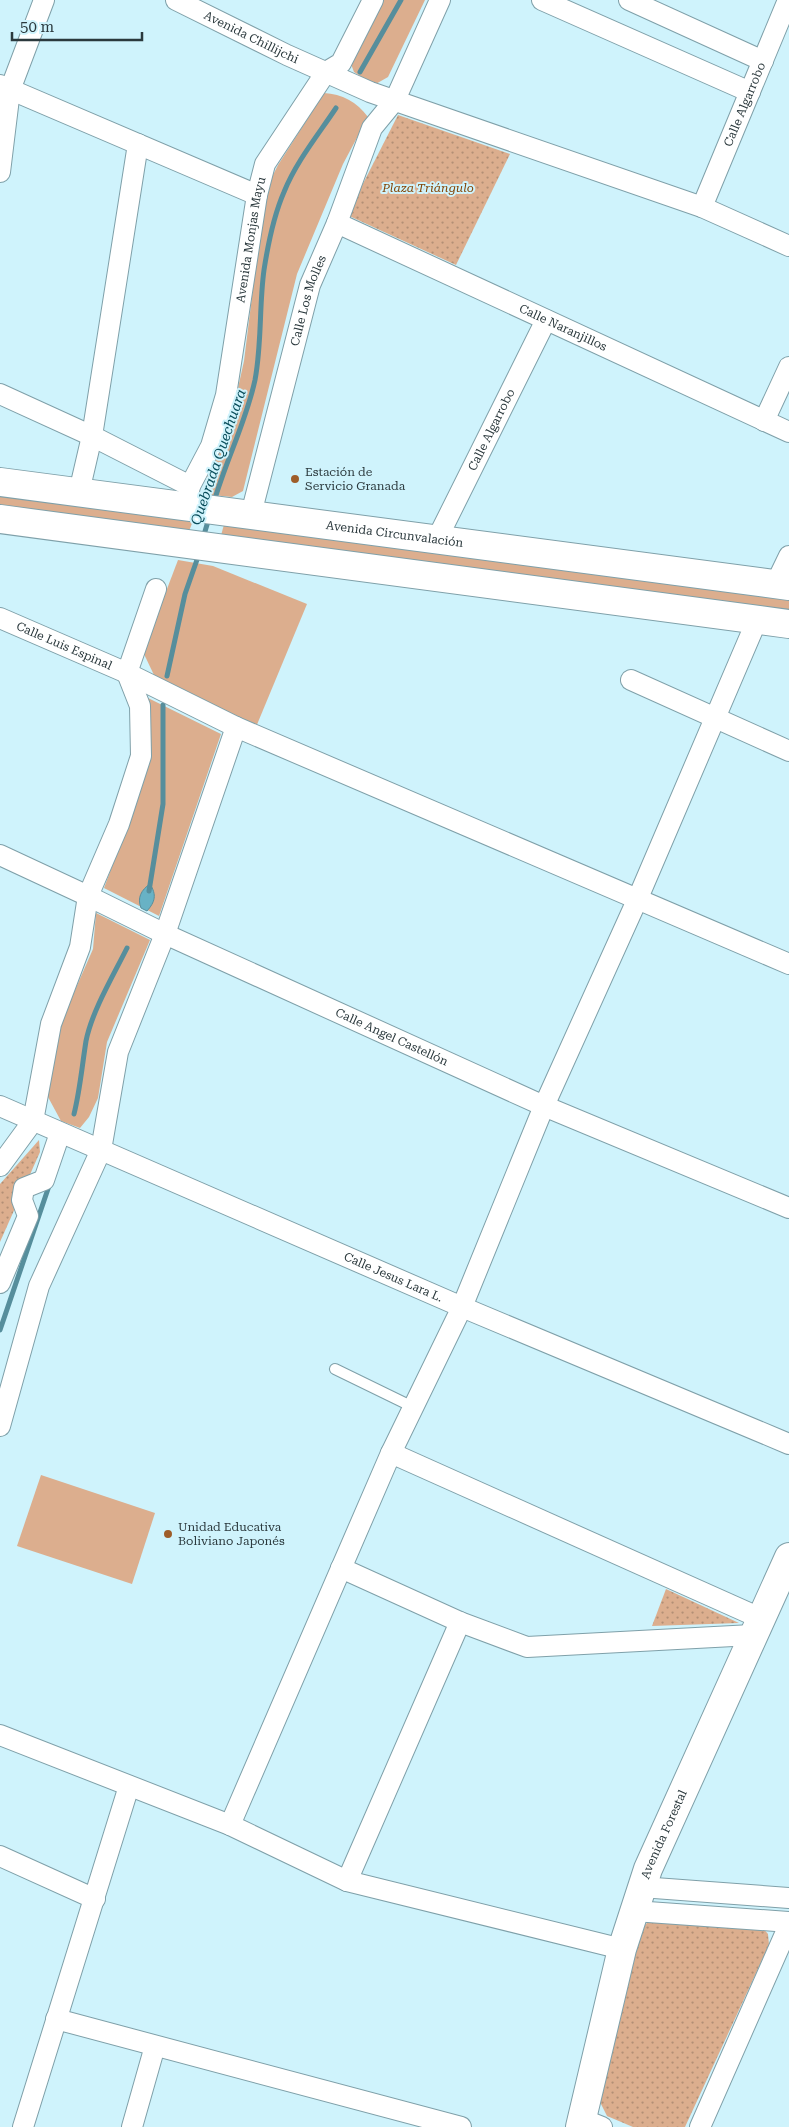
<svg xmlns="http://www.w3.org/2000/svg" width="789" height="2127" viewBox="0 0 789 2127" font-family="'Roboto Serif',serif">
	<defs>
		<pattern id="park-dots" width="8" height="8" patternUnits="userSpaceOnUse" patternTransform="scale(1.25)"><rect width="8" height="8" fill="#dcae8e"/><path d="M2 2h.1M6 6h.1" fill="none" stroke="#b38f75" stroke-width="1.8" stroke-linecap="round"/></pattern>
	</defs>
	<rect width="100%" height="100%" fill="#cff3fc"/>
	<!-- green -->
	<g fill="#dcae8e">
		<polygon points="381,0 425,0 388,77 374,85 354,72 351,64"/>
		<path d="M324 93C342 94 357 102 368 117L343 164 297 274 243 491 232 497 203 494 207 477 232 415 244 361 259 240 270 181 278 165Z"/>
		<polygon points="0,490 195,516 187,536 0,510"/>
		<polygon points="225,521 789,596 789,615 220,539"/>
		<polygon points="178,560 213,566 307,604 256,727 154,675 143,652"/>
		<polygon points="146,697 221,734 159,916 104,888 126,829"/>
		<polygon points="96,913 150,940 107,1042 98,1098 89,1117 80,1128 61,1121 48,1097 48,1072 58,1029 93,949"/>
		<polygon points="41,1475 155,1513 132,1584 17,1546"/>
	</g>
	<!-- park -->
	<g fill="url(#park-dots)">
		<polygon points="398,115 510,154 456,265 347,215"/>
		<polygon points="39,1140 40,1152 0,1242 0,1184"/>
		<polygon points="666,1589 739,1623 652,1626"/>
		<polygon points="653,1918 761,1926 768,1934 769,1945 685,2127 633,2127 607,2116 601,2104 601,2093 640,1929"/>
	</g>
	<!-- water -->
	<path fill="#68b2c5" stroke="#568e9c" d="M150 884C157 895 155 902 147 911L141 908C137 898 141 890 150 884Z"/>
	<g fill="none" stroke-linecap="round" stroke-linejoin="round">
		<!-- stream -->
		<g stroke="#568e9c" stroke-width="5">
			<polyline points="360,72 401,0"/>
			<path d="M214 502C226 460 246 422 255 380 262 343 259 306 264 270 268 244 274 215 284 192 296 162 318 135 336 108"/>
			<polyline points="203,538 209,518"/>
			<polyline points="167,676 185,594 199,554"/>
			<polyline points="149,891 163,804 163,705"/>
			<path d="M74 1114C80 1090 82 1066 86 1041 92 1011 113 976 127 948"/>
			<polyline points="0,1330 50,1183"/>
		</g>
		<!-- lane casing -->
		<g stroke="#7fa0a9" stroke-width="12">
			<polyline id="lane" points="335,1369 413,1407"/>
		</g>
		<!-- street casing -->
		<g stroke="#7fa0a9" stroke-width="22">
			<g id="street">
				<path id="s1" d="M176 0 287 55 370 92 702 207 789 246"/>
				<polyline points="542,0 750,92"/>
				<polyline points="629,0 763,61"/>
				<polyline points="0,85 257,195"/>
				<polyline points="0,172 10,90 44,0"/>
				<path id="s2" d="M702 207 788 0"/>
				<path id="s3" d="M337 223 789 432"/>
				<polyline points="0,394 92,436 190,486"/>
				<polyline points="764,421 789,367"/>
				<polyline points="79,492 92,436 138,144"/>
				<path id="s4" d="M186 506 190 486 211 446 226 395 257 195 265 164 326 72 341 63 373 0"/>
				<path id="s5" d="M251 514 310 285 337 223 372 128 395 100 440 0"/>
				<path id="s6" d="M437 539 546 320"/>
				<polyline points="775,585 789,556"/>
				<path id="s7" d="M0 618 127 673 236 727 789 964"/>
				<polyline points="631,680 789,751"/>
				<path id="s8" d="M0 855 88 896 165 934 544 1106 789 1208"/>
				<path id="s9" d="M0 1106 462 1307 789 1444"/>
				<polyline points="0,1166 33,1121 51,1024 80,947 88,896 119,824 141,756 140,706 127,673 156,589"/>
				<polyline points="0,1283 28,1216 22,1200 24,1188 44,1180 60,1133"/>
				<polyline points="0,1426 39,1286 101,1150 118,1052 165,934 236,727"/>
				<polyline points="391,1453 760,1618"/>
				<polyline points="341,1568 460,1622 527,1647 752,1635"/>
				<polyline points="0,1735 230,1825 347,1881 622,1949"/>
				<polyline points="230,1825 391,1453 462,1307 544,1106 638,898 757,620"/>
				<polyline points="0,1856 95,1899"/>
				<polyline points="347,1881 460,1622"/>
				<polyline points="641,1887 789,1898"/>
				<polyline points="634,1911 789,1922"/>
				<polyline points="56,2019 461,2127"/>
				<polyline points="582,2119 602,2127"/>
				<polyline points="23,2127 129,1786"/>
				<polyline points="132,2127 155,2046"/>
				<polyline points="700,2127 789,1925"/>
			</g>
		</g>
		<!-- secondary casing -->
		<g stroke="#7fa0a9" stroke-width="30">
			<g id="secondary">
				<path id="s10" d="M0 482 789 586"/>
				<polyline points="0,519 789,624"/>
				<path id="s11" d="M580 2127 622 1949 648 1869 789 1557"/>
			</g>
		</g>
		<!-- lane -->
		<use href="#lane" stroke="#fff" stroke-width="10"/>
		<!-- street -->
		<use href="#street" stroke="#fff" stroke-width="20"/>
		<!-- secondary -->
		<use href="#secondary" stroke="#fff" stroke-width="28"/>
	</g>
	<!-- markers -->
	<g fill="#9e5d29" stroke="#cff3fc" stroke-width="2">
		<circle cx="295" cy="479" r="5"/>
		<circle cx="168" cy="1534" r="5"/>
	</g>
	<g text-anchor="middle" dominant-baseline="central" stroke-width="4" stroke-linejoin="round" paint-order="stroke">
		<!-- street labels -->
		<g font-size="12" fill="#2b393d" stroke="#cff3fc">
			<text stroke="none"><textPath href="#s1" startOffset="84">Avenida Chillijchi</textPath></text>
			<text stroke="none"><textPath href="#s2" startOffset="111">Calle Algarrobo</textPath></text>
			<text stroke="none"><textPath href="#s4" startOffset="276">Avenida Monjas Mayu</textPath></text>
			<text stroke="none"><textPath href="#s5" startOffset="221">Calle Los Molles</textPath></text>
			<text stroke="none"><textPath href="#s3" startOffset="249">Calle Naranjillos</textPath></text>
			<text stroke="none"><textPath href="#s6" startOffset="122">Calle Algarrobo</textPath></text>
			<text stroke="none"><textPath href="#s10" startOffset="398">Avenida Circunvalación</textPath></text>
			<text stroke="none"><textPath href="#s7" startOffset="70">Calle Luis Espinal</textPath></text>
			<text stroke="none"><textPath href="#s8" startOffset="432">Calle Angel Castellón</textPath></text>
			<text stroke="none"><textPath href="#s9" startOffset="429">Calle Jesus Lara L.</textPath></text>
			<text stroke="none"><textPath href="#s11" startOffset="305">Avenida Forestal</textPath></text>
		</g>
		<!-- park labels -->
		<g font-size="12" font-style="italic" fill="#824303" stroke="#cff3fc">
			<text x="428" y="188">Plaza Triángulo</text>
		</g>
		<!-- poi labels -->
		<g font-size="12" fill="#2b393d" stroke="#cff3fc" text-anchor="start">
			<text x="305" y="472">Estación de<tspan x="305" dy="14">Servicio Granada</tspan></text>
			<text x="178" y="1527">Unidad Educativa<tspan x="178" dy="14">Boliviano Japonés</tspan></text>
		</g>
		<!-- water labels -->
		<g font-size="14" font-style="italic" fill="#094d5a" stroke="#cff3fc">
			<text transform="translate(218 457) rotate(-71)">Quebrada Quechuara</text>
		</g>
	</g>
	<!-- scale -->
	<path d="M12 32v8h130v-8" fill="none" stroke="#2b393d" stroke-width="2.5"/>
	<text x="20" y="32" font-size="15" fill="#2b393d" stroke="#cff3fc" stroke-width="4" paint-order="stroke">50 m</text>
</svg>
